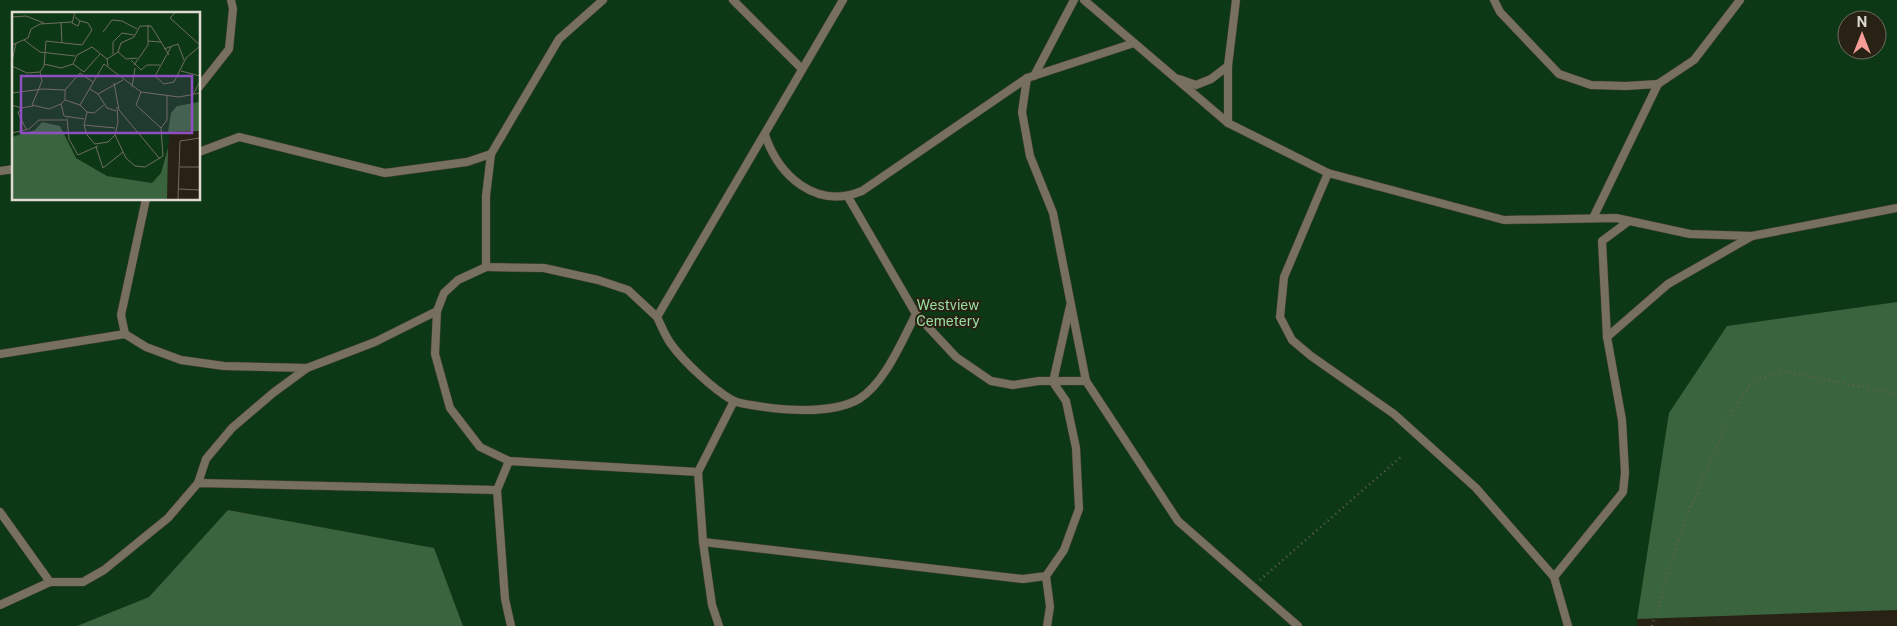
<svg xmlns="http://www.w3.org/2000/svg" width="1897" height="626" viewBox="0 0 1897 626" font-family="'Public Sans',sans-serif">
	<rect width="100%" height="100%" fill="#282215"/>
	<!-- green -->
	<path fill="#0d3815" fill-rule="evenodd" d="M0 0H1897V302L1727 326 1637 619V626H463L434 548 229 510 149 597 77 626H0ZM14 14H199V199H14ZM1847 20H1877V50H1847Z"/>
	<!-- forest -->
	<g fill="#39643e">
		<polygon points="1897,302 1897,610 1637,619 1669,413 1727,326"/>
		<polygon points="228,510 434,548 463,626 77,626 149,597"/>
	</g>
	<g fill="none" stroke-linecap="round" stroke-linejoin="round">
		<!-- lane casing -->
		<g stroke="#423d34" stroke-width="9">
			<g id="lane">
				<polyline points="603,0 559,39 491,154 486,196 486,267 544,268 598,280 628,290 657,317 843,0"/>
				<polyline points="733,0 802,69"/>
				<polyline points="1084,0 1228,123 1328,173 1504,220 1616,218 1690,234 1752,236 1897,208"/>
				<polyline points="1494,0 1500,12 1559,74 1591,85 1626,86 1658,84 1694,60 1740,0"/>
				<polyline points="1034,76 1074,0"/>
				<polyline points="1027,78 1022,112 1030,156 1053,213 1086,381 1178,521 1298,626"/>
				<polyline points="1179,79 1196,85 1211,79 1228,66"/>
				<polyline points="199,87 229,49 233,9 231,0"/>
				<polyline points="1228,123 1228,66 1236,0"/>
				<path d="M765 135C779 176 816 210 862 191L1027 78 1134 43"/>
				<polyline points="199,152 239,137 385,173 467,162 491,154"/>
				<polyline points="0,171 14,169"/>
				<polyline points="1328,173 1284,277 1280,317 1292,340 1311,356 1394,414 1476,488 1554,577 1568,626"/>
				<polyline points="848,197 916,314 956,357 991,381 1013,385 1039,381 1086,381"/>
				<polyline points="146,199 121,315 125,334 146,347 181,360 224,366 307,368 375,342 437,311"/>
				<polyline points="1593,218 1658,84"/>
				<polyline points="486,267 458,280 444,293 437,311 435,354 450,408 480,447 509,461 698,472"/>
				<path d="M657 317C661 325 665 336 671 344 684 362 713 389 732 400 737 403 745 404 751 405 781 410 831 415 859 399 885 383 902 341 916 314"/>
				<polyline points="1607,337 1668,284 1752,236"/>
				<polyline points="0,354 125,334"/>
				<polyline points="734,401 698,472 703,542 1023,579 1046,576"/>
				<polyline points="509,461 497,490 505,599 511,626"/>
				<polyline points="198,483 206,459 232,428 273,393 307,368"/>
				<polyline points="0,512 50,582"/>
				<polyline points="703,542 712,605 719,626"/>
				<polyline points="1554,577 1623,492 1625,473 1622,420 1607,337 1602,241 1629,221"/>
				<polyline points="0,605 50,582 83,582 104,570 168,518 198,483 497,490"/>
				<polyline points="1047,626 1050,607 1046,576 1064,550 1079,509 1076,448 1066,401 1053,382 1070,306"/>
			</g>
		</g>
		<!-- path -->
		<g stroke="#645f54" stroke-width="2.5" stroke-dasharray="1 4" stroke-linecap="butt">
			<polyline points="1260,580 1402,456"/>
			<polyline points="1652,626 1685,520 1728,420 1753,379 1789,372 1897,394"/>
		</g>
		<!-- lane -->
		<use href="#lane" stroke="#776f60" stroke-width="8"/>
	</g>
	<g text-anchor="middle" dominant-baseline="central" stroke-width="4" stroke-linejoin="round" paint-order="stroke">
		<!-- park labels -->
		<g font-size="14" fill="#9bdea1" stroke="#282215">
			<text x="948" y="305">Westview<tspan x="948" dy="16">Cemetery</tspan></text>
		</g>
	</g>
	<!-- overview -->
	<g transform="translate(12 12)">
		<rect width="188" height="188" fill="#282215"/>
		<path d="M0 0H187V90L165 94 159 101 156 136 149 161 140 171 95 164 64 146 48 114 30 110 23 118 0 125Z" fill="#0d3815"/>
		<path d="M187 90V119L156 120 159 101 165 94ZM30 110 48 114 64 146 95 164 140 171 149 161 156 136 155 187H0V125L23 118Z" fill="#39643e"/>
		<path fill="none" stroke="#716c61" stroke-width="1" d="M63 0 60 11 66 14 68 9 63 5M164 0 158 6 188 33M0 5 14 4 32 11M49 11 50 31M91 20 100 8 110 9 125 17M12 28 28 40 63 44M149 30 157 43M0 33 16 26 19 17 28 12 60 10M159 35 143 64 152 72 162 70 174 46 188 34M152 37 166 32 172 48M106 40 109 31 122 25 128 14H139L149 30 136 29M88 42 72 60 61 52 65 43 80 35 95 47 96 54M101 42V30L110 21 122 23M95 47 106 40 114 47 125 46M119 48 129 58 135 53H148M0 49 4 31M32 52 49 56 61 52M122 53 136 33V13M0 54 15 61 28 60M169 59 188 64M81 70 68 61 53 78V88L68 93 92 52 129 80 167 85 188 81M102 71 107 98 148 147M120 75 123 56M78 77 86 82 111 68M0 81 31 77 53 78M86 82 95 96 104 99M181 83 188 69M53 88 49 92 52 104 72 107M49 92 37 97 20 93 30 69 28 60 32 54 34 29 70 33 80 18 76 11 68 9M0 93 9 96 21 94M68 93 75 100 82 101 92 93M9 96 6 101 14 117M75 100 72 113 103 116M55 106 57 127 66 143 86 134M72 113 75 123 83 132 96 130 103 123 106 110 105 95M149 116 155 108V84M0 121 17 117 27 108H54M103 123 114 146 123 154 133 155 151 144 149 116 124 93 129 80M84 135 91 156 111 140M168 155H188M167 177 188 178M166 187 168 129 188 126"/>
		<path fill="#8f4fc3" fill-opacity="0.15" stroke="#8f4fc3" stroke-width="2.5" d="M9 64H180V121H9Z"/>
		<rect width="188" height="188" fill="none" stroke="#dedad2" stroke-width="2.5"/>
	</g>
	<!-- north arrow -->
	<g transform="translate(1862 35)"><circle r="24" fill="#282215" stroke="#716c61"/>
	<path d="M0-4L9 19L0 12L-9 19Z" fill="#f59c96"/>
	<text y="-8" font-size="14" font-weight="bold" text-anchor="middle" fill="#dedad2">N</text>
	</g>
</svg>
